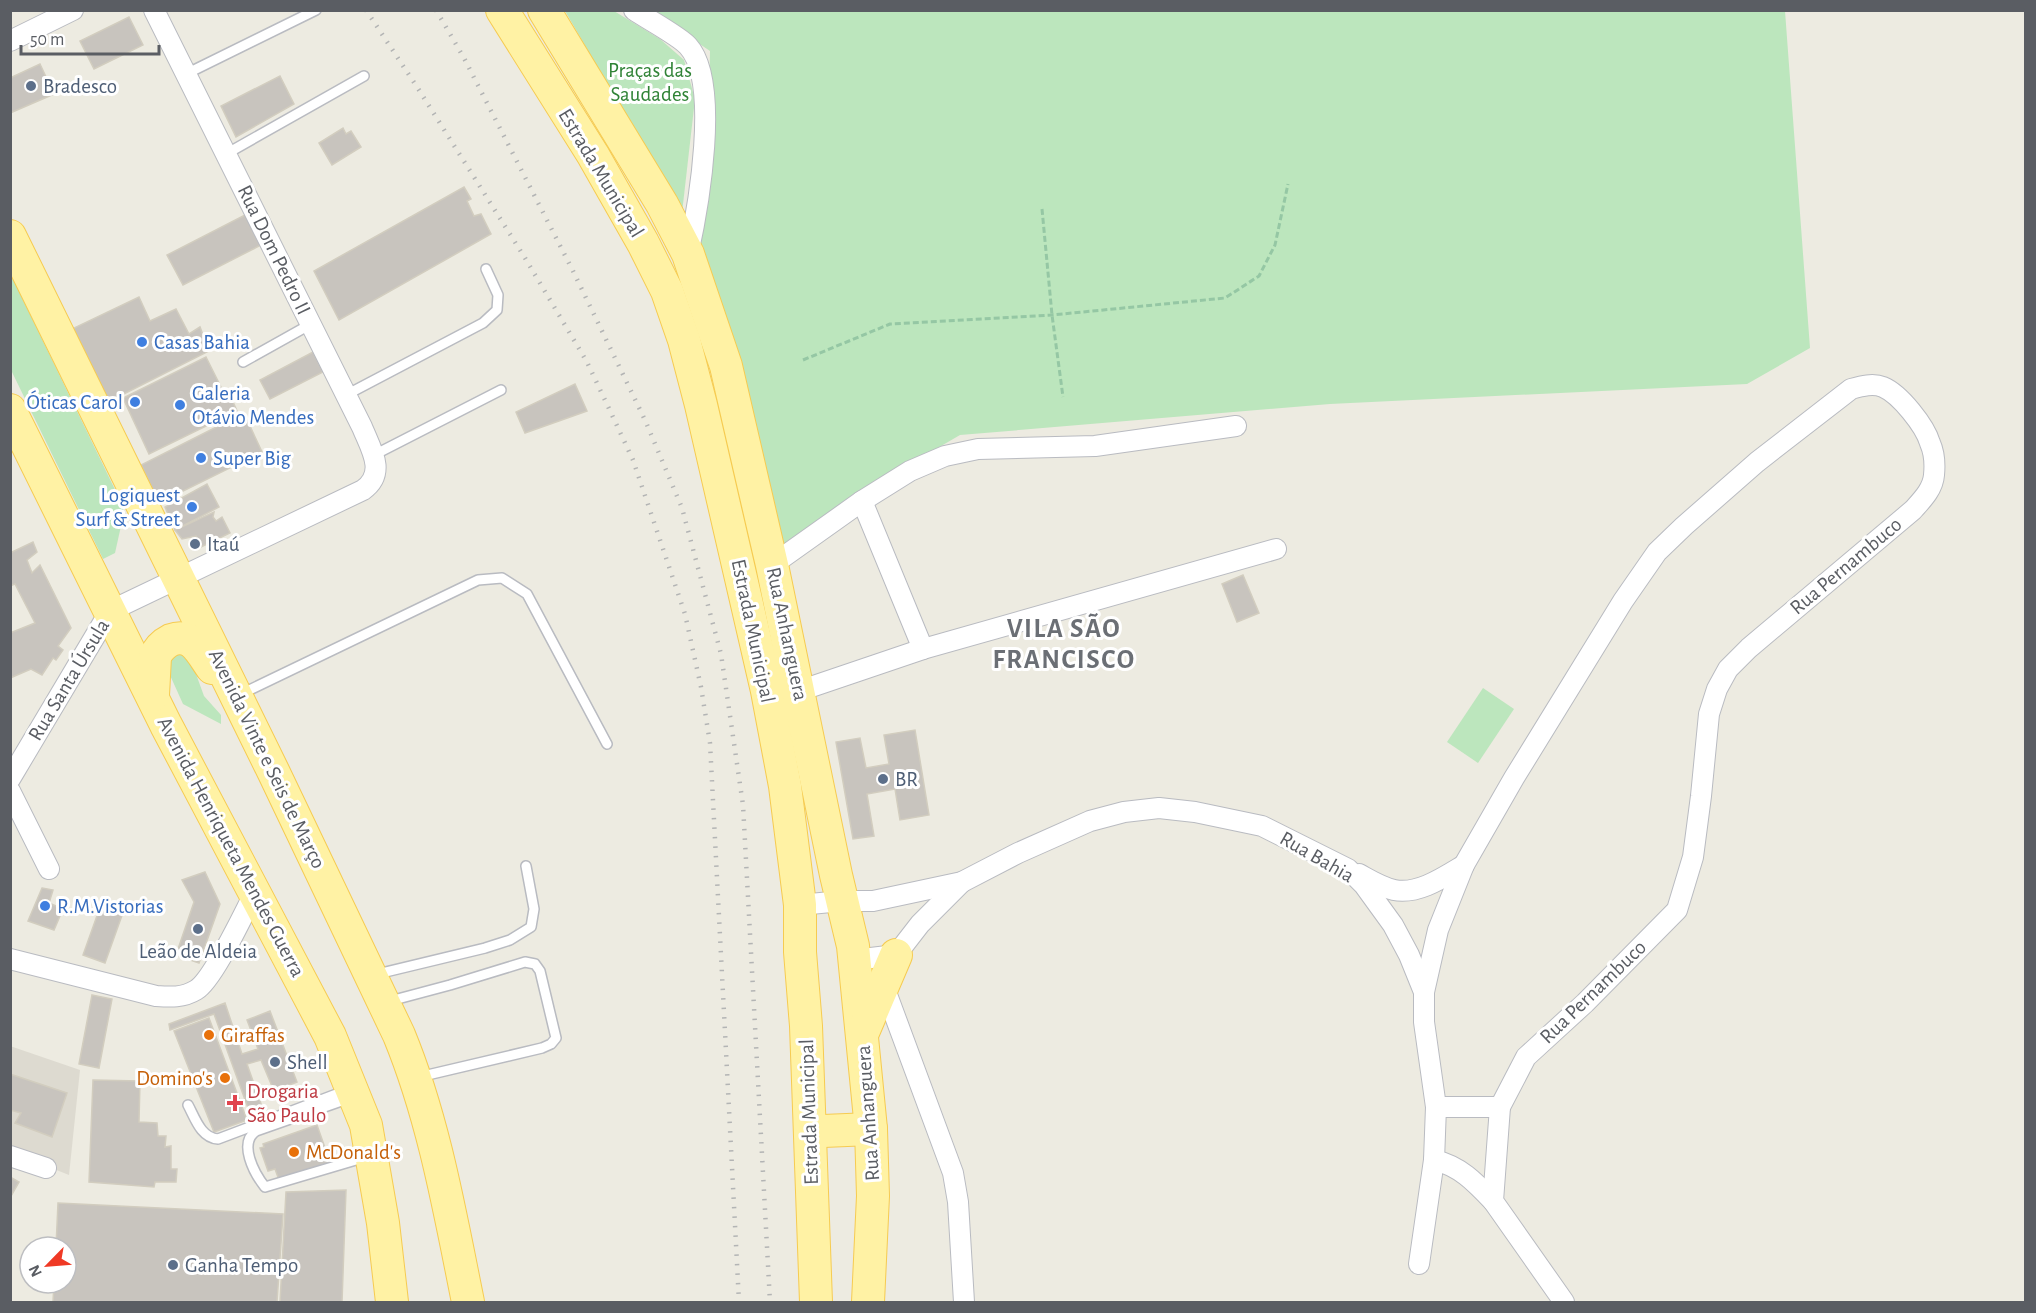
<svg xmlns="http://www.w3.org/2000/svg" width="2036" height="1313" viewBox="0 0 2036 1313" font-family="'Alegreya Sans',sans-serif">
	<rect width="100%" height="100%" fill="#edebe1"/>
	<!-- education -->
	<polygon fill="#dddad0" points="10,1046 80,1070 69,1175 11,1152"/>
	<!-- green -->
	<g fill="#bce6bd">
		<polygon points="565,11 614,11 660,39 684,60 695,99 682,213"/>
		<polygon points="651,11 1785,11 1810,348 1747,384 1330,404 960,435 850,499 778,553 698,254 707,202 710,51"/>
		<polygon points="10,273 123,506 123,517 115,553 103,559 11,370"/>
		<polygon points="188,652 204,696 221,715 221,724 183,704 160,653"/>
		<polygon points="1483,688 1514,709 1478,763 1447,742"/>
	</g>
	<!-- building -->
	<g fill="#c8c4be" stroke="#d2cdbf" stroke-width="1.5">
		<polygon points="129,17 143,45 94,69 80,41"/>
		<polygon points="40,64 54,94 10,113 10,78"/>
		<polygon points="280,76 294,104 236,137 221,106"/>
		<polygon points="343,128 346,134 351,131 361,147 332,165 319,143"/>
		<polygon points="464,187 471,199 467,201 474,216 481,214 491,234 339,320 314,271"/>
		<polygon points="245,215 261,245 183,285 167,255"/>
		<polygon points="139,297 150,321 176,309 189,334 200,327 209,351 108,402 72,329"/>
		<polygon points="313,352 323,372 270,399 260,380"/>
		<polygon points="206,357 226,397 230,395 237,411 149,454 123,398"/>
		<polygon points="575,384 587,411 525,433 516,412"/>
		<polygon points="244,413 262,452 159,503 141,465"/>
		<polygon points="207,484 219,507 175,530 165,507"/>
		<polygon points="214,512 213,517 216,521 222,517 230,533 201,547 196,536 182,539 175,530"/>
		<polygon points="33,542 37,552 27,560 32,573 40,565 71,628 58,646 63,650 56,660 53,658 42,675 31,669 10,678 10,633 35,623 15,584 10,586 10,553"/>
		<polygon points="1243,575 1259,613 1237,622 1222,584"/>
		<polygon points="915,730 929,815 900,820 895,789 867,794 874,836 853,839 836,742 860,738 866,768 889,764 884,735"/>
		<polygon points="205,872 220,904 199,963 176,955 194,902 182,880"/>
		<polygon points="42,888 53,890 49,903 63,909 54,930 28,921"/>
		<polygon points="103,899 125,907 105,963 83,955"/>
		<polygon points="92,995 112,999 99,1068 79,1064"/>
		<polygon points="225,1003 242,1054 258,1049 247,1020 270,1011 297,1082 274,1091 261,1060 247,1064 265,1115 252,1119 214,1014 170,1030 169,1024"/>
		<polygon points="209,1018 247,1120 214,1132 174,1031"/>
		<polygon points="10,1074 67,1093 52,1137 15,1123 21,1113 10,1110"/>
		<polygon points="93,1080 140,1081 139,1122 157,1123 158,1136 166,1136 165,1147 171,1146 171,1169 177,1169 176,1182 155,1182 154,1187 89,1182"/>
		<polygon points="317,1125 330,1162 279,1180 275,1169 268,1171 260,1148 264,1147 263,1144"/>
		<polygon points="10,1177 19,1182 10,1198"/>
		<polygon points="346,1190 342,1302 280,1302 286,1192"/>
		<polygon points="58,1203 283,1214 277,1302 53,1302 54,1283 66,1283 66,1247 56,1247"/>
	</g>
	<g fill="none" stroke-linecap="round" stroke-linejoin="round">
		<!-- lane casing -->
		<g stroke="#b9bbc1" stroke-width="12">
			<g id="lane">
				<polyline points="186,74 316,10"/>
				<polyline points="226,154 364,76"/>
				<polyline points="243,362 311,324"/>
				<polyline points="346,395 483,323 497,310 498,295 486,269"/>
				<polyline points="374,455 501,390"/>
				<polyline points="239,695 478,580 502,578 527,594 607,744"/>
				<polyline points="377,974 485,948 510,940 531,927 534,909 526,866"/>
				<polyline points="390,1001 450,985 525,962 535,964 540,971 556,1038 551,1044 542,1048 419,1077"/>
				<path d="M350 1098 256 1131C238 1143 254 1173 265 1187L366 1157"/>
				<path d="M188 1105C195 1118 201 1138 218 1139L347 1090"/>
			</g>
		</g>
		<!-- street casing -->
		<g stroke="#b9bbc1" stroke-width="22">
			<g id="street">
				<path d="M634 10C647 19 679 36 688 46 721 82 698 209 688 254"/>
				<polyline points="10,41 73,10"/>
				<polyline points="862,501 923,649"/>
				<polyline points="772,565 862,501 910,471 945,456 978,449 1095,446 1236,426"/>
				<polyline points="799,691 923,649 1276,549"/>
				<path d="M10 779 110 611 363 490C387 473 371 449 362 427L154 10"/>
				<polyline points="10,791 49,869"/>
				<path d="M1359 874C1370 880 1381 887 1394 890 1418 895 1444 877 1464 865"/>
				<polyline points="800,905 841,901 873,901 962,882 1018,853 1090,821 1124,812 1159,808 1195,812 1262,826 1348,869 1364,885 1393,925 1409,955 1424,992 1424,1022 1436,1107 1434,1160 1419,1264"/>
				<path d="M10 959 156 996C170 997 183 998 196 990 213 980 243 915 254 894"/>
				<polyline points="854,960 896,955 920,924 962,882"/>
				<polyline points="883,984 953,1173 958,1202 964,1302"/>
				<path d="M1424 992 1438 930 1464 865 1514 778 1623 601 1657 552 1684 526 1757 462 1851 389C1862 386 1873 383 1883 387 1900 394 1925 426 1930 443 1934 452 1935 465 1934 475 1933 489 1922 500 1913 510L1749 648 1728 669 1717 689 1709 714 1701 796 1693 857 1677 910 1585 1003 1526 1057 1500 1107 1493 1201 1564 1302"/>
				<polyline points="1436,1107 1500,1107"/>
				<polyline points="10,1156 46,1168"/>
				<path d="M1434 1160C1460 1166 1475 1182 1493 1201"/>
			</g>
		</g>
		<!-- primary casing -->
		<g stroke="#f6cb51" stroke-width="34">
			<g id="primary">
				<polyline points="502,10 593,155 643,243 667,291 684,340 701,405 767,691 785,786 800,905 800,952 806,1026 816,1302"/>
				<polyline points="544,10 662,204 688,254 726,366 772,565 836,875 853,946 871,1129 873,1196 868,1302"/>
				<path d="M10 236 274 773 399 1035C434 1120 450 1213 468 1302"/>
				<polyline points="10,410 166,725 330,1036 366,1125 383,1223 392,1302"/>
				<path d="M153 695 155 657C158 649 163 644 171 640 193 632 201 653 212 668"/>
				<polyline points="864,1030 896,955"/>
				<polyline points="823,1131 871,1129"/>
			</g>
		</g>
		<!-- path -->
		<g stroke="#95c7a4" stroke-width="3" stroke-dasharray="6 3" stroke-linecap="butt">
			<polyline points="1042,209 1052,315 1063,397"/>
			<polyline points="803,360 890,324 1052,315 1225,298 1259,276 1275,245 1288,184"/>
		</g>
		<!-- lane -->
		<use href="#lane" stroke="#fff" stroke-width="9"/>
		<!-- street -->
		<use href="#street" stroke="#fff" stroke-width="20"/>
		<!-- primary -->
		<use href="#primary" stroke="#fff2a4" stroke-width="32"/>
		<!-- rail -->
		<g stroke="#b3b4b4" stroke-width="4.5" stroke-dasharray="1.5 8" stroke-linecap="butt">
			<polyline points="366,10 419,90 525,258 587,362 612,415 633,460 685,614 701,687 710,743 739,1302"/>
			<polyline points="436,10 464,58 573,271 645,420 682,508 721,654 743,805 770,1302"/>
		</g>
	</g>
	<!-- markers -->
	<g fill="#5c6f8a" stroke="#fff" stroke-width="2">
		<circle cx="31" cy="86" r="6"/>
		<circle cx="195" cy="544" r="6"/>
		<circle cx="883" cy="779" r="6"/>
		<circle cx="198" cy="929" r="6"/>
		<circle cx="275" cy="1062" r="6"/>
		<circle cx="173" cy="1265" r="6"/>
	</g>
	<g fill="#3f7fe0" stroke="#fff" stroke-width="2">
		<circle cx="142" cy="342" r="6"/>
		<circle cx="135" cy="402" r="6"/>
		<circle cx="180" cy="405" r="6"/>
		<circle cx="201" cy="458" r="6"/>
		<circle cx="192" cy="507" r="6"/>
		<circle cx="45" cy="906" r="6"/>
	</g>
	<g fill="#e8710a" stroke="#fff" stroke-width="2">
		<circle cx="209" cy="1035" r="6"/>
		<circle cx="225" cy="1078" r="6"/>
		<circle cx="294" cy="1152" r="6"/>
	</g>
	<path fill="#e0444e" stroke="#fff" stroke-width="2" d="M232 1094h6v6h6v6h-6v6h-6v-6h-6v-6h6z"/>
	<g text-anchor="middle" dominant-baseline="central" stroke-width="6" stroke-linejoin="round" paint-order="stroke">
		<!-- park labels -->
		<g font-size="21" fill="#308336" stroke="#fff">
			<text x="650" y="70">Praças das<tspan x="650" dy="24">Saudades</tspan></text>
		</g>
		<!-- service labels -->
		<g font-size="21" fill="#4e5e75" stroke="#fff" text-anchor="start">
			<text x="43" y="86">Bradesco</text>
			<text x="207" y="544">Itaú</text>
			<text x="895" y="779">BR</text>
			<text x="198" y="951" text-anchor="middle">Leão de Aldeia</text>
			<text x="287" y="1062">Shell</text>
			<text x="185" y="1265">Ganha Tempo</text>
		</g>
		<!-- street labels -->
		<g font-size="21" fill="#5a5d63" stroke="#fff">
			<text transform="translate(601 173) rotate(59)">Estrada Municipal</text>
			<text transform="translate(274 250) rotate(64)">Rua Dom Pedro II</text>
			<text transform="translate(1846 566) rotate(-40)">Rua Pernambuco</text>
			<text transform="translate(753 631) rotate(78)">Estrada Municipal</text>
			<text transform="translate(787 634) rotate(78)">Rua Anhanguera</text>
			<text transform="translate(69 680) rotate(-59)">Rua Santa Úrsula</text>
			<text transform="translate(267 759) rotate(64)">Avenida Vinte e Seis de Março</text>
			<text transform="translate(231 847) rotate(62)">Avenida Henriqueta Mendes Guerra</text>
			<text transform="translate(1317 857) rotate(30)">Rua Bahia</text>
			<text transform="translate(1593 992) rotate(-44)">Rua Pernambuco</text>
			<text transform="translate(809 1112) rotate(-92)">Estrada Municipal</text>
			<text transform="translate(868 1113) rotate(-94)">Rua Anhanguera</text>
		</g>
		<!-- shop labels -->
		<g font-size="21" fill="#366cbe" stroke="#fff" text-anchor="start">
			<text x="154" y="342">Casas Bahia</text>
			<text x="192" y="393">Galeria<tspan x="192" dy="24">Otávio Mendes</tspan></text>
			<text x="123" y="402" text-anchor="end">Óticas Carol</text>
			<text x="213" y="458">Super Big</text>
			<text x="180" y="495" text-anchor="end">Logiquest<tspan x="180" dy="24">Surf &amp; Street</tspan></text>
			<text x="57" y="906">R.M.Vistorias</text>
		</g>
		<!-- food labels -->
		<g font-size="21" fill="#c56008" stroke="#fff" text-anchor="start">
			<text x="221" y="1035">Giraffas</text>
			<text x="213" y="1078" text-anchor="end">Domino's</text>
			<text x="306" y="1152">McDonald's</text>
		</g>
		<!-- health labels -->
		<g font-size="21" fill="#be3a42" stroke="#fff" text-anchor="start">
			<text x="247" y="1091">Drogaria<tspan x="247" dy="24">São Paulo</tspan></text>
		</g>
		<!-- district labels -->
		<g font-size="27" font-weight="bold" letter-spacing="1.5" fill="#6b6f75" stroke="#fff">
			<text x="1064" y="628">VILA SÃO<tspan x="1064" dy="31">FRANCISCO</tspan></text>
		</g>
	</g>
	<!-- border -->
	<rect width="2036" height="1313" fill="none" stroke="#5a5d63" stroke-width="24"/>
	<!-- north arrow -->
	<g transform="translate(48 1265) rotate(245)"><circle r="28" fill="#ffffff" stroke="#bdbec1" stroke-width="1.5"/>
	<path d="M0-4.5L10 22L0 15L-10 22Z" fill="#ef3925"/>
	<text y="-9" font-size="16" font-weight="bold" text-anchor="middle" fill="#5a5d63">N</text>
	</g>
	<!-- scale -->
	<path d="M21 45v9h138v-9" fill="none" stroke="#5a5d63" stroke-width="3"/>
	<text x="30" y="45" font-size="18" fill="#5a5d63" stroke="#ffffff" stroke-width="4.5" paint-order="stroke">50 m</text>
</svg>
